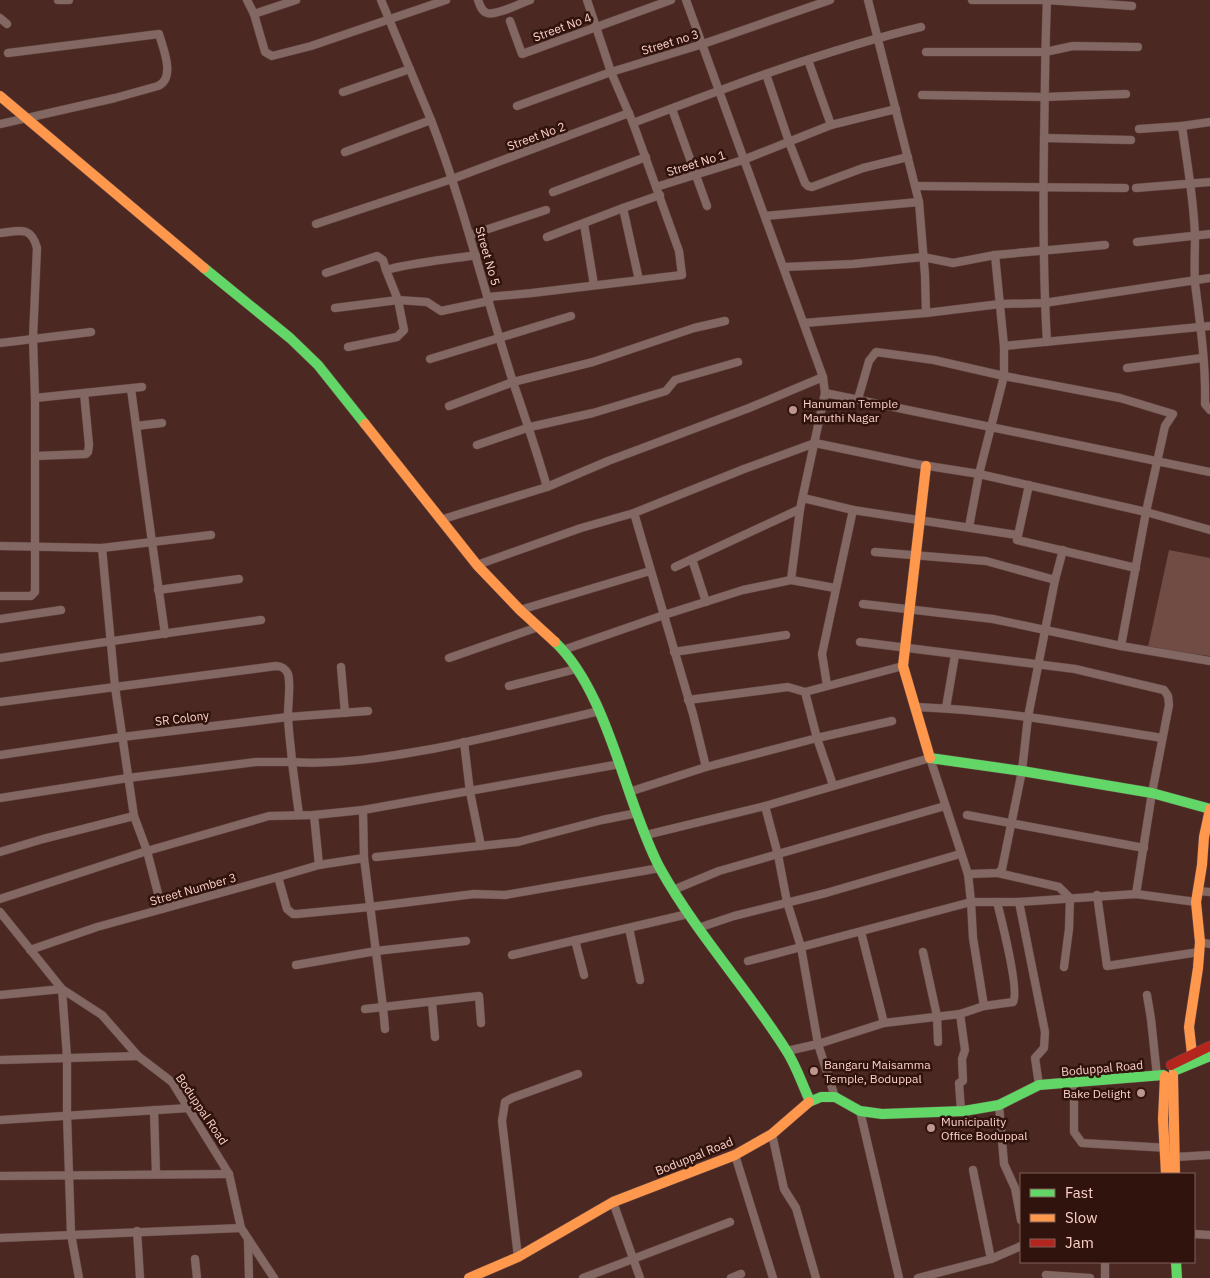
<svg xmlns="http://www.w3.org/2000/svg" width="1210" height="1278" viewBox="0 0 1210 1278" font-family="'IBM Plex Sans',sans-serif">
	<rect width="100%" height="100%" fill="#4c2822"/>
	<!-- green -->
	<polygon fill="#714c45" points="1169,550 1210,558 1210,656 1177,652 1148,647"/>
	<g fill="none" stroke-linecap="round" stroke-linejoin="round">
		<!-- street casing -->
		<g stroke="#634540" stroke-width="9">
			<g id="street">
				<polyline points="58,0 69,0"/>
				<polyline points="247,0 254,14 265,52 272,56 311,46 446,0"/>
				<polyline points="381,0 431,120"/>
				<path d="M478 0C480 5 481 11 487 13 496 16 521 3 530 0"/>
				<polyline points="686,0 823,377 825,393 800,509 791,580"/>
				<polyline points="868,0 919,202 925,275 926,313"/>
				<polyline points="972,0 1047,0 1132,6"/>
				<polyline points="254,14 296,0"/>
				<polyline points="0,18 7,24"/>
				<polyline points="510,21 522,54 671,0"/>
				<polyline points="926,52 1045,52 1073,46 1138,47"/>
				<polyline points="808,60 831,125"/>
				<polyline points="766,74 789,142 805,183 808,186 812,187 863,168 908,157"/>
				<polyline points="343,92 410,69"/>
				<polyline points="922,95 1044,97 1126,94"/>
				<polyline points="517,106 611,72 703,44 830,0"/>
				<polyline points="672,109 707,206"/>
				<path d="M633 123C728 87 822 51 921 27"/>
				<path d="M0 124 115 98 158 86C176 78 163 48 159 34L8 53"/>
				<polyline points="1182,126 1210,122"/>
				<path d="M1139 129 1182 126C1187 163 1194 200 1195 237 1195 252 1194 267 1195 283 1200 323 1206 363 1205 404L1210 410"/>
				<polyline points="1044,138 1131,140"/>
				<path d="M345 152 431 120C464 206 485 295 513 382 525 417 537 452 547 487"/>
				<polyline points="916,186 1125,188"/>
				<polyline points="656,187 743,160 831,125 896,109"/>
				<polyline points="1136,188 1210,182"/>
				<polyline points="553,192 646,157"/>
				<polyline points="765,216 919,202"/>
				<polyline points="316,224 452,179 629,113"/>
				<polyline points="584,224 594,285"/>
				<path d="M0 233C19 231 31 225 37 248L33 338 35 398V592L31 596H0"/>
				<polyline points="470,235 546,210"/>
				<polyline points="547,237 623,208"/>
				<polyline points="1137,242 1210,234"/>
				<polyline points="784,267 853,264 923,257 953,263 995,255"/>
				<polyline points="326,273 377,256 383,260 386,270"/>
				<polyline points="639,280 623,208 660,195"/>
				<polyline points="488,297 532,293 682,275 679,251 633,123 611,72 587,0"/>
				<polyline points="335,308 398,300 427,302 441,311 489,301"/>
				<polyline points="804,323 926,313 1000,304 1044,303 1210,278"/>
				<path d="M1047 342C1043 275 1043 208 1044 140 1045 94 1045 47 1047 0"/>
				<polyline points="0,343 91,332"/>
				<polyline points="1004,346 1210,326"/>
				<path d="M348 347 397 337 404 330 398 300 386 270C416 262 446 260 476 255"/>
				<polyline points="430,359 571,316"/>
				<polyline points="1127,368 1202,358"/>
				<polyline points="825,393 1210,472"/>
				<polyline points="35,398 142,387"/>
				<polyline points="858,399 869,361 876,352 934,360 1004,376 1004,346 995,255 1105,245"/>
				<polyline points="449,406 513,382 593,362 694,328 725,321"/>
				<polyline points="136,426 162,423"/>
				<polyline points="477,445 530,427 593,413 666,391 675,380 738,362"/>
				<polyline points="36,456 86,454 88,452 89,445 84,393"/>
				<polyline points="1029,485 1017,540 1136,568"/>
				<polyline points="803,498 853,510 1017,535"/>
				<polyline points="440,520 547,487 608,461 749,408 823,377"/>
				<polyline points="969,527 979,474 1004,376 1120,398 1173,414 1165,426 1146,512 1121,646 1210,661"/>
				<path d="M0 546 102 548 115 687 276 666C281 666 286 669 288 674 291 684 288 703 288 714 288 730 291 746 292 762 339 765 387 757 432 749 488 738 544 724 600 711"/>
				<polyline points="102,548 152,542 131,389"/>
				<polyline points="875,552 986,561 1055,580"/>
				<polyline points="692,559 706,602"/>
				<polyline points="477,565 581,528 634,513 744,469 815,443 916,464 979,474 1146,512 1210,530"/>
				<polyline points="675,567 800,509"/>
				<polyline points="158,590 239,579"/>
				<polyline points="863,604 993,619 1121,646"/>
				<polyline points="520,610 650,571"/>
				<polyline points="0,619 61,610"/>
				<polyline points="165,634 152,542 211,535"/>
				<polyline points="860,642 1075,669 1164,690 1168,696 1169,705 1152,793 1136,894"/>
				<polyline points="563,650 664,615 743,590 791,580 835,588"/>
				<polyline points="674,652 786,635"/>
				<path d="M0 658C87 644 174 632 261 620"/>
				<polyline points="449,658 538,627"/>
				<polyline points="341,667 345,713"/>
				<polyline points="827,685 822,654 853,510"/>
				<polyline points="509,686 576,669"/>
				<polyline points="805,692 903,666"/>
				<polyline points="688,700 788,687 805,692 817,738 833,785"/>
				<polyline points="0,702 115,687 134,816 147,851 162,909"/>
				<path d="M916 707C999 710 1081 725 1162 738"/>
				<polyline points="946,708 955,655"/>
				<polyline points="464,742 470,792 481,846"/>
				<polyline points="0,755 122,737 288,717 368,711"/>
				<polyline points="706,767 817,738 892,721"/>
				<polyline points="629,792 706,767 693,714 634,513"/>
				<polyline points="0,798 128,778 256,762 292,762 299,815"/>
				<polyline points="765,806 778,855 787,902 801,947 818,1044 835,1097"/>
				<polyline points="363,810 364,858 383,1007 479,996 481,1023"/>
				<polyline points="314,815 319,865"/>
				<polyline points="967,815 1144,848"/>
				<polyline points="646,835 765,806 930,758 968,874 971,902 973,938 984,1006"/>
				<polyline points="0,852 43,839 134,816"/>
				<polyline points="376,857 518,842 602,820 637,813"/>
				<polyline points="998,873 1059,887 1070,898 1069,929 1064,967"/>
				<polyline points="968,874 998,873 1002,869 1022,771 1028,717 1055,580 1063,550"/>
				<polyline points="278,877 287,909 293,914 297,914 370,907 474,894 505,895 660,868"/>
				<polyline points="673,890 719,871 945,806"/>
				<polyline points="1197,891 1210,892"/>
				<polyline points="1097,895 1107,966 1199,952"/>
				<polyline points="0,899 147,851 269,816 314,815 363,810 620,764"/>
				<polyline points="1019,902 1045,1032 1044,1048 1035,1058 1039,1085"/>
				<polyline points="0,912 62,989 67,1057 67,1115 71,1234 79,1278"/>
				<polyline points="629,928 640,980"/>
				<polyline points="698,928 734,916 826,893 960,854"/>
				<polyline points="861,932 884,1023"/>
				<polyline points="575,940 584,975"/>
				<polyline points="1200,942 1210,944"/>
				<polyline points="30,950 97,927 278,877 319,865 364,858"/>
				<polyline points="923,952 937,1016 938,1042"/>
				<polyline points="512,955 688,914"/>
				<polyline points="748,961 971,902 1019,902 1136,894 1196,902"/>
				<polyline points="296,965 376,951 466,941"/>
				<polyline points="0,995 62,989 102,1015 138,1056 172,1082 229,1174 241,1228 274,1278"/>
				<polyline points="1147,995 1151,1019 1157,1076"/>
				<polyline points="432,1002 435,1037"/>
				<polyline points="365,1009 383,1007 385,1029"/>
				<polyline points="960,1014 965,1050 962,1059 963,1081 959,1083 961,1111"/>
				<path d="M787 1051 818 1044 884 1023 960 1014 984 1006 1013 1002C1020 991 1001 918 997 902"/>
				<polyline points="0,1060 138,1056"/>
				<polyline points="1074,1083 1074,1132 1082,1143 1169,1148"/>
				<polyline points="999,1105 1004,1164 1015,1188 1021,1220"/>
				<polyline points="154,1110 156,1174"/>
				<polyline points="860,1111 899,1278"/>
				<polyline points="0,1120 189,1108"/>
				<polyline points="772,1134 784,1189 796,1208 816,1278"/>
				<polyline points="735,1155 773,1278"/>
				<polyline points="1175,1157 1210,1155"/>
				<polyline points="973,1170 991,1259"/>
				<polyline points="0,1176 229,1174"/>
				<polyline points="613,1202 640,1278"/>
				<polyline points="137,1231 140,1278"/>
				<polyline points="1194,1234 1210,1235"/>
				<polyline points="0,1238 241,1228"/>
				<polyline points="248,1240 249,1278"/>
				<polyline points="518,1257 502,1121 505,1102 512,1098 578,1074"/>
				<polyline points="195,1259 197,1278"/>
				<polyline points="1046,1275 1090,1278"/>
				<polyline points="583,1278 730,1222"/>
				<polyline points="731,1278 741,1274"/>
				<polyline points="918,1278 991,1259 1021,1246"/>
				<polyline points="1105,1278 1105,1262"/>
			</g>
		</g>
		<!-- fast casing -->
		<g stroke="#634540" stroke-width="11">
			<g id="fast">
				<polyline points="204,268 290,338 318,365 365,424"/>
				<path d="M555 642C597 682 616 757 636 811 643 830 651 852 661 870 697 934 747 988 786 1050 796 1065 802 1084 810 1101"/>
				<polyline points="930,758 1022,771 1152,793 1210,809"/>
				<polyline points="1174,1071 1210,1056"/>
				<polyline points="809,1102 821,1097 835,1097 860,1111 882,1114 964,1111 999,1105 1039,1085 1163,1075"/>
				<polyline points="1176,1262 1177,1278"/>
			</g>
		</g>
		<!-- slow casing -->
		<g stroke="#634540" stroke-width="11">
			<g id="slow">
				<polyline points="0,96 204,268"/>
				<polyline points="365,424 477,565 520,610 555,642"/>
				<polyline points="926,466 903,666 930,758"/>
				<polyline points="1192,1054 1189,1027 1198,968 1200,942 1196,902 1202,865 1204,837 1210,809"/>
				<polyline points="1173,1075 1175,1174"/>
				<polyline points="1165,1076 1163,1119 1166,1174"/>
				<polyline points="469,1278 518,1257 613,1202 735,1155 772,1134 809,1102"/>
			</g>
		</g>
		<!-- jam casing -->
		<g stroke="#634540" stroke-width="11">
			<polyline id="jam" points="1171,1065 1210,1046"/>
		</g>
		<!-- street -->
		<use href="#street" stroke="#836762" stroke-width="8"/>
		<!-- fast -->
		<use href="#fast" stroke="#63d668" stroke-width="10"/>
		<!-- slow -->
		<use href="#slow" stroke="#ff974d" stroke-width="10"/>
		<!-- jam -->
		<use href="#jam" stroke="#b3261e" stroke-width="10"/>
	</g>
	<!-- markers -->
	<g fill="#be968e" stroke="#30130d" stroke-width="2">
		<circle cx="793" cy="410" r="5"/>
		<circle cx="814" cy="1071" r="5"/>
		<circle cx="1141" cy="1093" r="5"/>
		<circle cx="931" cy="1128" r="5"/>
	</g>
	<g text-anchor="middle" dominant-baseline="central" stroke-width="5" stroke-linejoin="round" paint-order="stroke">
		<!-- street labels -->
		<g font-size="12" fill="#fbd1c8" stroke="#30130d">
			<text transform="translate(562 27) rotate(-20)">Street No 4</text>
			<text transform="translate(670 42) rotate(-17)">Street no 3</text>
			<text transform="translate(536 136) rotate(-20)">Street No 2</text>
			<text transform="translate(696 163) rotate(-17)">Street No 1</text>
			<text transform="translate(488 256) rotate(74)">Street No 5</text>
			<text transform="translate(182 718) rotate(-7)">SR Colony</text>
			<text transform="translate(193 889) rotate(-16)">Street Number 3</text>
			<text transform="translate(1102 1068) rotate(-5)">Boduppal Road</text>
			<text transform="translate(202 1109) rotate(56)">Boduppal Road</text>
			<text transform="translate(694 1156) rotate(-22)">Boduppal Road</text>
		</g>
		<!-- poi labels -->
		<g font-size="12" fill="#fbd1c8" stroke="#30130d" text-anchor="start">
			<text x="803" y="403">Hanuman Temple<tspan x="803" dy="14">Maruthi Nagar</tspan></text>
			<text x="824" y="1064">Bangaru Maisamma<tspan x="824" dy="14">Temple, Boduppal</tspan></text>
			<text x="1131" y="1093" text-anchor="end">Bake Delight</text>
			<text x="941" y="1121">Municipality<tspan x="941" dy="14">Office Boduppal</tspan></text>
		</g>
	</g>
	<!-- legend -->
	<rect x="1020" y="1173" width="175" height="90" fill="#30130d" stroke="#815f58"/>
	<rect x="1030" y="1189" width="25" height="8" fill="#63d668" stroke="#815f58"/>
	<text x="1065" y="1198" font-size="15" fill="#fbd1c8">Fast</text>
	<rect x="1030" y="1214" width="25" height="8" fill="#ff974d" stroke="#815f58"/>
	<text x="1065" y="1223" font-size="15" fill="#fbd1c8">Slow</text>
	<rect x="1030" y="1239" width="25" height="8" fill="#b3261e" stroke="#815f58"/>
	<text x="1065" y="1248" font-size="15" fill="#fbd1c8">Jam</text>
</svg>
